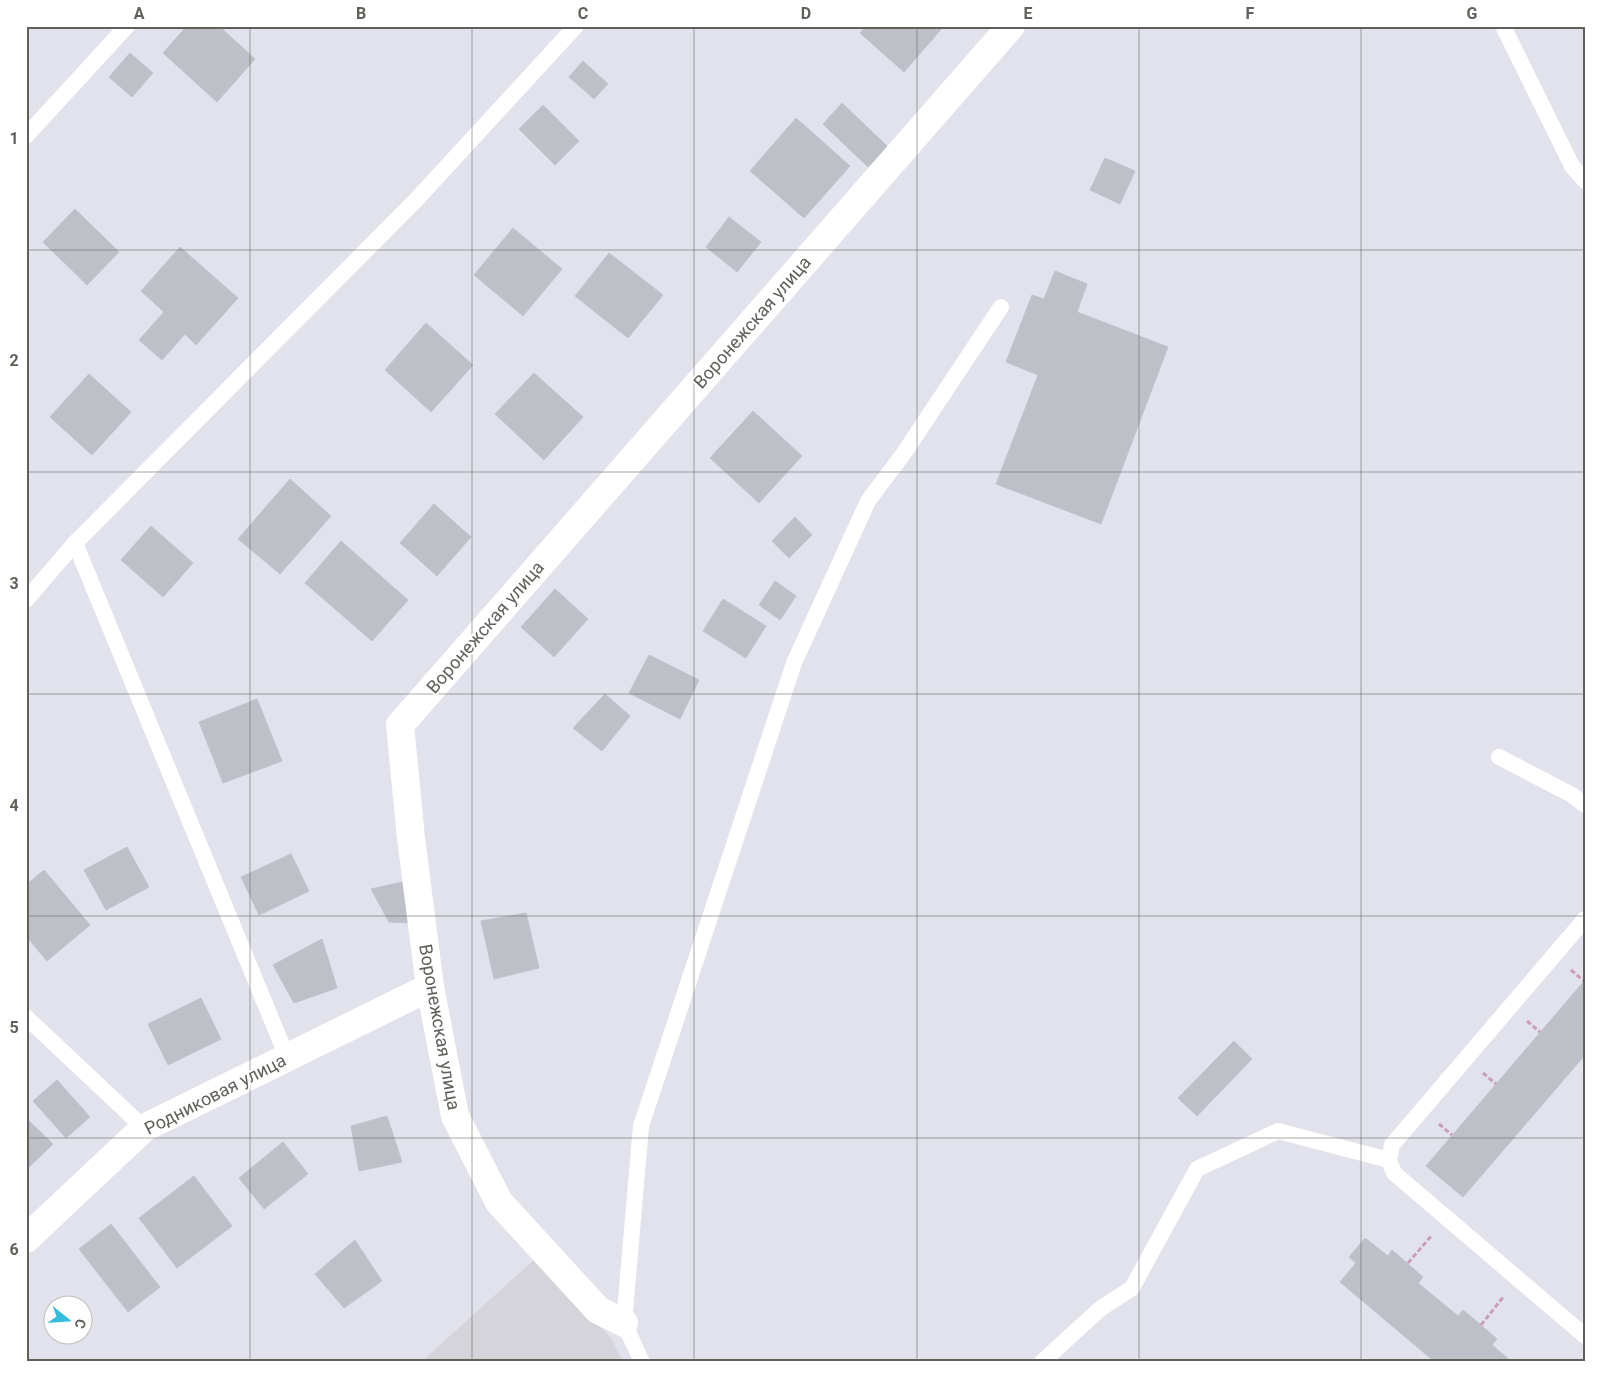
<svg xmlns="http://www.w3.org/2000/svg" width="1611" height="1388" viewBox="0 0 1611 1388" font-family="Roboto,sans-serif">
	<rect width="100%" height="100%" fill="#e1e2ec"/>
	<!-- industrial -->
	<polygon fill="#d4d4da" points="536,1258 612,1339 623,1362 421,1362"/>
	<!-- building -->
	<g fill="#bec0c7" stroke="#c0c3d0">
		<polygon points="187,26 219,26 255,59 217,102 163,53"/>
		<polygon points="866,26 944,26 904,72 860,33"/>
		<polygon points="130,53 153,73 132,97 109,77"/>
		<polygon points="583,61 608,84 594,99 569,77"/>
		<polygon points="842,103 888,147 868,167 823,124"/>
		<polygon points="543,105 579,141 555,165 519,129"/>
		<polygon points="796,118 850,166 804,218 750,171"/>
		<polygon points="1105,158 1135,171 1120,204 1090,190"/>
		<polygon points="75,209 119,252 87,285 43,242"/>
		<polygon points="729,217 761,242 737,272 706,247"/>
		<polygon points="513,228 562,269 523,316 474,275"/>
		<polygon points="180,247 238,298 196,345 185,334 162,360 139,340 164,312 141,291"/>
		<polygon points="609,253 663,295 628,338 575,296"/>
		<polygon points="1055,271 1087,284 1077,312 1168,347 1101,524 996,484 1038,375 1006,362 1032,295 1044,299"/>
		<polygon points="426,323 473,365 431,412 385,370"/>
		<polygon points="534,373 583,417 544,460 495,414"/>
		<polygon points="89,374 131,412 92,455 50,417"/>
		<polygon points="753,411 802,456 759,503 710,458"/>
		<polygon points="290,479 331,516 280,574 238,539"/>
		<polygon points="434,504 471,537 437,576 400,543"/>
		<polygon points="795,517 812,535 789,558 772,541"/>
		<polygon points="151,526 193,563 163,597 121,560"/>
		<polygon points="341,541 408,600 372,641 305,583"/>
		<polygon points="775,581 796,596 780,620 759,605"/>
		<polygon points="555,589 588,619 554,657 521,627"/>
		<polygon points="723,599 766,626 746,658 703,631"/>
		<polygon points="649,655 699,680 680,719 629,693"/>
		<polygon points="605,694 630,716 602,751 573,728"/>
		<polygon points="257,699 282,761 223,783 199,722"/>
		<polygon points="127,847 149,887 106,910 84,870"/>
		<polygon points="291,854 309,891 259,915 241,877"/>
		<polygon points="44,870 90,925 47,961 26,936 26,885"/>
		<polygon points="402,882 412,923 389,922 371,889"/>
		<polygon points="526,913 539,968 494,979 481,921"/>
		<polygon points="322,939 337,988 294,1003 273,965"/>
		<polygon points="1585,980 1585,1055 1463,1197 1426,1166"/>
		<polygon points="201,998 221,1039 168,1065 148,1024"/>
		<polygon points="1234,1041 1252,1059 1197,1116 1178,1098"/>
		<polygon points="57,1080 90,1117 66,1138 33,1101"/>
		<polygon points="387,1116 402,1162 359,1171 351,1126"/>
		<polygon points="26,1118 53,1144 26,1170"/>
		<polygon points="283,1142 308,1174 264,1209 239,1178"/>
		<polygon points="194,1176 232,1226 177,1268 139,1218"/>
		<polygon points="111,1224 160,1287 128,1312 79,1249"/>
		<polygon points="1365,1238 1388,1256 1392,1250 1423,1277 1418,1283 1458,1316 1463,1310 1481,1325 1497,1339 1492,1345 1512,1362 1435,1362 1340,1282 1356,1263 1349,1257"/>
		<polygon points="355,1240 382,1281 344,1308 315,1274"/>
	</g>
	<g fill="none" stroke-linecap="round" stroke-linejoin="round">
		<!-- path -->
		<g stroke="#ca9eb9" stroke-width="3" stroke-dasharray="5 2.5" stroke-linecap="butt">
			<polyline points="1571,970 1584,981"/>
			<polyline points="1527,1021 1540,1032"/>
			<polyline points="1483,1073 1496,1084"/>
			<polyline points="1439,1124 1452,1135"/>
			<polyline points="1408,1263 1432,1235"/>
			<polyline points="1481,1325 1504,1296"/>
		</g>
		<!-- service -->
		<g stroke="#fff" stroke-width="16">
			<polyline points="1503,26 1572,166 1585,181"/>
			<polyline points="26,136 127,26"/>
			<polyline points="75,543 287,1057"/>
			<polyline points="26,600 75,543 416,200 576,26"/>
			<polyline points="1499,757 1572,795 1585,805"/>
			<polyline points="1585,919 1392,1145 1389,1160 1394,1173 1585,1336"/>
			<polyline points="26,1017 144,1128"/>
			<polyline points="642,1362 624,1323 641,1126 794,663 868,501 904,453 1001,307"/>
			<polyline points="1042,1362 1100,1309 1132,1288 1197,1169 1278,1131 1389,1160"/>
		</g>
		<!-- minor -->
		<g stroke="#fff" stroke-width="28">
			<polyline points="26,1239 144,1128 430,987"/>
			<polyline points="624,1323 598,1310 499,1202 455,1116 430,987 411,838 400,725 1011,26"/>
		</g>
	</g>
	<!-- grid -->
	<path fill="none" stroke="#615f5a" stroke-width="1" stroke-opacity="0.55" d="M250 26V1362M472 26V1362M694 26V1362M917 26V1362M1139 26V1362M1361 26V1362M26 250H1585M26 472H1585M26 694H1585M26 916H1585M26 1138H1585"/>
	<g text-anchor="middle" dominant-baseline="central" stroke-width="4" stroke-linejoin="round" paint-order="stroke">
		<!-- street labels -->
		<g font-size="18" fill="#615f5a" stroke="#fff">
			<text transform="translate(752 322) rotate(-49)">Воронежская улица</text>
			<text transform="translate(485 627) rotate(-49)">Воронежская улица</text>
			<text transform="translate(440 1027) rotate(80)">Воронежская улица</text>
			<text transform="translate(215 1094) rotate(-27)">Родниковая улица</text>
		</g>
	</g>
	<!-- border -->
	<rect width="1611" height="1388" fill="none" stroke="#ffffff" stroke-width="55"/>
	<!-- north arrow -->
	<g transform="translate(68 1320) rotate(107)"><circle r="24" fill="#ffffff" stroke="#c0bfbd"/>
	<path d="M0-4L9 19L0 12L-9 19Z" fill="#36bddd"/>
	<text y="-8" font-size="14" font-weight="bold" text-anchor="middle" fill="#615f5a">С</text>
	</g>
	<rect x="28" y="28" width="1556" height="1332" fill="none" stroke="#615f5a" stroke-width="2"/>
	<g font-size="16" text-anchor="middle" font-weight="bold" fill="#615f5a">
		<text x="139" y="19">A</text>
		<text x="361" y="19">B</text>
		<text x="583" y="19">C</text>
		<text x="806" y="19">D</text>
		<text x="1028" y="19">E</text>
		<text x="1250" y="19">F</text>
		<text x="1472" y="19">G</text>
		<text x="14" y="144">1</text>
		<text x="14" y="366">2</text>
		<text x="14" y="589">3</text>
		<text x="14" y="811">4</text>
		<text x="14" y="1033">5</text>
		<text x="14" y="1255">6</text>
	</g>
</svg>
